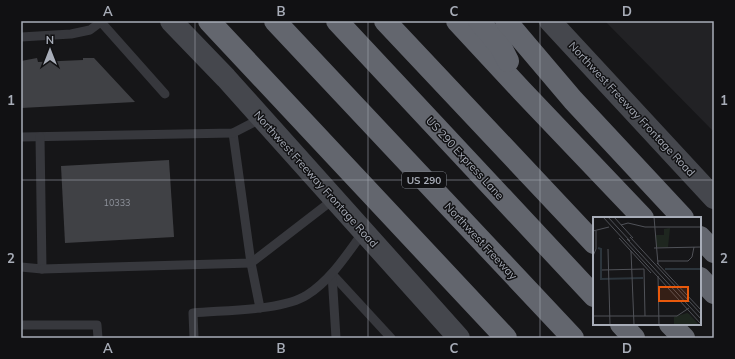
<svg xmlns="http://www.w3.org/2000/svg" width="735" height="359" viewBox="0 0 735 359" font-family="Mulish,sans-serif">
	<rect width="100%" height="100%" fill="#161618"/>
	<!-- built -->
	<polygon fill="#222225" points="605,21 714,21 714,132"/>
	<!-- building -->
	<g fill="#404145">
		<polygon points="37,58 38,62 83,60 83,58 94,58 135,102 21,108 21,61"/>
		<polygon points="169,160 174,237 65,243 61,166"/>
	</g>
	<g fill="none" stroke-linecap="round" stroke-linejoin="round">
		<!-- service -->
		<g stroke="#37383d" stroke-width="9">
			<polyline points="101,22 165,94"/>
			<polyline points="21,37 71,34 90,30 102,21"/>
			<polyline points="233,133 251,263 260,308"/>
			<polyline points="21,137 233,133 262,118"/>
			<polyline points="21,267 42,269 40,137"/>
			<polyline points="42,269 251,263 334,199"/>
			<polyline points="332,274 391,338"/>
			<polyline points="332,274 336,338"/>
			<polyline points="21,325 97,325 98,338"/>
			<path d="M194 338 193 313C224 310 282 311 307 295 331 280 347 254 364 231"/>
		</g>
		<!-- secondary -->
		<g stroke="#45474d" stroke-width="22">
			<polyline points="171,21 226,78 459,338"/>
			<polyline points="550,21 714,198"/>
		</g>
		<!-- motorway -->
		<g stroke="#63666e" stroke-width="22">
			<polyline points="209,21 506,338"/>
			<polyline points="275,21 573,338"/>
			<polyline points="337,21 594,296"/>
			<polyline points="385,21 594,243"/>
			<polyline points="457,21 522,91 643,218"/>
			<polyline points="479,21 501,47 508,61"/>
			<polyline points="506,21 573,100 683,218"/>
			<polyline points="700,237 714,252"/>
			<polyline points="700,278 714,293"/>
			<polyline points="621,324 634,338"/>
			<polyline points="670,324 684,338"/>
		</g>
	</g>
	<!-- grid -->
	<path fill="none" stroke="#a8adb8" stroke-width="1" stroke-opacity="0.55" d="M195 21V338M368 21V338M540 21V338M21 180H714"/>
	<g text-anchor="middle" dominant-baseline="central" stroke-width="3" stroke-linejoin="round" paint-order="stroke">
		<!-- number labels -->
		<g font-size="9" fill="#8e929b">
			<text x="117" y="202">10333</text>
		</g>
		<!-- shield labels -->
		<rect fill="#111113" stroke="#7b7e86" stroke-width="1" x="402" y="172" width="44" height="16" rx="3"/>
		<g font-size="10" font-weight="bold" fill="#a8adb8">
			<text x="424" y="180">US 290</text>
		</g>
		<!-- street labels -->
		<g font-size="11" fill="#a8adb8" stroke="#111113">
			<text transform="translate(632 109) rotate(47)">Northwest Freeway Frontage Road</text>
			<text transform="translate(465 158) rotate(47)">US 290 Express Lane</text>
			<text transform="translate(316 179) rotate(48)">Northwest Freeway Frontage Road</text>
			<text transform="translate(481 241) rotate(47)">Northwest Freeway</text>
		</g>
	</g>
	<!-- overview -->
	<g transform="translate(593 217)">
		<rect width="108" height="108" fill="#161618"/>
		<path d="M77 11 75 30H63V18H71V12ZM94 96 96 97 106 108H81V100Z" fill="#1e261f"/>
		<path fill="none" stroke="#2c353c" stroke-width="2" d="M5 31 8 32V62L50 61M72 52H108"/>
		<path fill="none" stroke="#505258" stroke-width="1" d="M10 0 108 107M15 0 37 24M21 0 40 21M61 0 65 47M28 8 35 6 52 10H108M0 14 16 10M37 20 108 97M26 21 58 56M34 22 108 102M61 31 108 30M15 32 17 108M38 34 41 108M0 39 3 32V14M65 44H95L99 40 101 30M64 46 108 93M51 52 52 99M9 53 51 52M65 59 66 108M0 99H84L96 91"/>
		<path fill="#e8590c" fill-opacity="0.15" stroke="#e8590c" stroke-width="2" d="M66 70H95V84H66Z"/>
		<rect width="108" height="108" fill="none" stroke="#a8adb8" stroke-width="2"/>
	</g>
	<!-- border -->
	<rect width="735" height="359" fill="none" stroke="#111113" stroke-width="44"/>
	<!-- north arrow -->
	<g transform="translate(50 50)" stroke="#111113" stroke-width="3" paint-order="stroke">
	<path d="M0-3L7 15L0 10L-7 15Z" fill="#a8adb8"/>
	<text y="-6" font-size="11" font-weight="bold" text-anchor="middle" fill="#a8adb8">N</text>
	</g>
	<rect x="22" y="22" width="691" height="315" fill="none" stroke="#a8adb8" stroke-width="1.5"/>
	<g font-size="13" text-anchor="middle" font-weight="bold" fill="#a8adb8">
		<text x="108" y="16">A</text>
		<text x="281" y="16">B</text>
		<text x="454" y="16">C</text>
		<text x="627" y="16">D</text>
		<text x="11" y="105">1</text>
		<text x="724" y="105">1</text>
		<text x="11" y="263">2</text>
		<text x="724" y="263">2</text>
		<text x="108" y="353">A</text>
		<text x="281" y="353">B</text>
		<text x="454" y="353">C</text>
		<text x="627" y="353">D</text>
	</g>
</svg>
